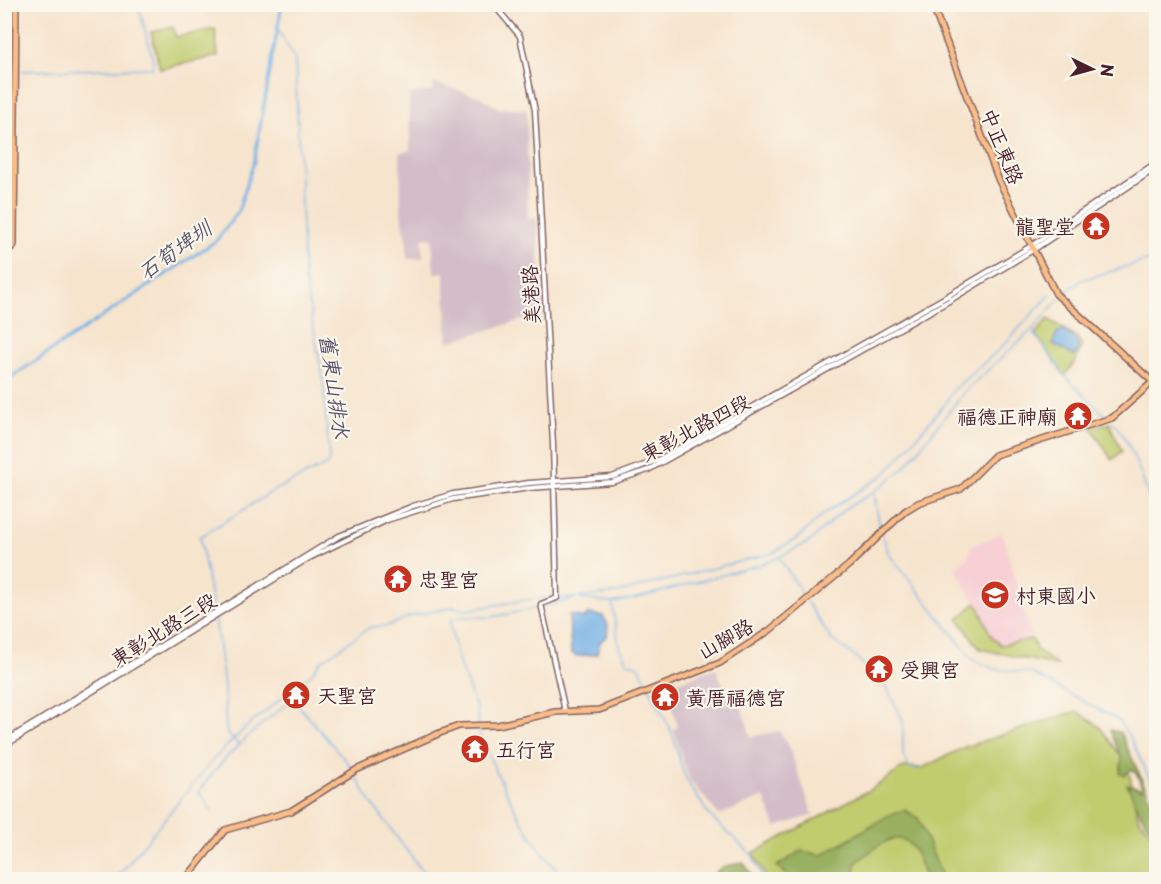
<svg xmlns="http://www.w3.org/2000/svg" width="1161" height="884" viewBox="0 0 1161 884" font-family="'Playpen Sans','LXGW WenKai TC',sans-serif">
	<rect width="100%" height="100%" fill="#fbf7ec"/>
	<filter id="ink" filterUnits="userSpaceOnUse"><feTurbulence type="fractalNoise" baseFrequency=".0167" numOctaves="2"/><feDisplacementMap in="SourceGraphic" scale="12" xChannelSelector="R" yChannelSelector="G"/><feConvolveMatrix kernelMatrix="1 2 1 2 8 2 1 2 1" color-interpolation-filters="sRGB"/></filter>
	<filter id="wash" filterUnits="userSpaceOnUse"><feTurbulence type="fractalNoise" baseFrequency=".008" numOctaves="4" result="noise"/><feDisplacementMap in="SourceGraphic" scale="24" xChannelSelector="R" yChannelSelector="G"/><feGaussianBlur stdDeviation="1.35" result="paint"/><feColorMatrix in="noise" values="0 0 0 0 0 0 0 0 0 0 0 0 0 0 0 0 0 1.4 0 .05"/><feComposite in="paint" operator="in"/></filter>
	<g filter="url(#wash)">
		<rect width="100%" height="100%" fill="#f6e4cd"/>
		<!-- built -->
		<polygon fill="#f7cfd5" points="1002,533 1032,639 1001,645 989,635 980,608 955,569 968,558 970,547"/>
		<!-- industrial -->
		<g fill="#d2bdc8">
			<polygon points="434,83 480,97 498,108 527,110 528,218 537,218 542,314 448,342 444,272 434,273 432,237 422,238 423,258 407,259 407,241 401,213 400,152 410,151 409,94 433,91"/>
			<polygon points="716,668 730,702 739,699 751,737 779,731 788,744 813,815 776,827 764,797 719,815 689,779 676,738 674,729 678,727 666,687"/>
		</g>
		<!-- green -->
		<g fill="#c0cc6e" stroke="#85764c" stroke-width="1.5">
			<polygon points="173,27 176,37 215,29 218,56 160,69 151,32"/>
			<polygon points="1048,319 1078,338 1082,346 1075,362 1065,376 1035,334"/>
			<polygon points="1109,423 1122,451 1112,460 1091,427"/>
			<path d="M976 603C987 617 985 635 1001 645L1032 639 1037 650 1058 666 980 649 958 619Z"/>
			<polygon points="1077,711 1100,727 1128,766 1138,817 1156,840 1156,879 767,879 753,853 873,788 904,767 922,768 965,747"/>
		</g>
		<!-- forest -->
		<g fill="#98b061" stroke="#716846" stroke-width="1.5">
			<polygon points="1110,730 1120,732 1156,810 1156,837 1141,815 1127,784 1142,789 1139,778 1132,769 1125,775 1120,774 1122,759"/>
			<path d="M905 810 918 818 943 879H925C910 824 893 832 856 863L855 879H819L816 876 792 879 777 866 801 851 822 855 889 815Z"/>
			<polygon points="743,862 755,879 722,879 716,872 723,867"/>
		</g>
		<!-- water -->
		<g fill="#73b0e5" stroke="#5e6888" stroke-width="1.5">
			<polygon points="1064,330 1078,342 1078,350 1074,356 1053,344 1057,332"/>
			<polygon points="588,614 603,616 608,625 607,636 600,642 597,654 577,656 571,653 569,615 585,618"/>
		</g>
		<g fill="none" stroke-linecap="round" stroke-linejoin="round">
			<!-- stream -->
			<g stroke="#73b0e5" stroke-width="1.5">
				<polyline points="4,70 6,70"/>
				<polyline points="21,71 152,68 154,63 138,4"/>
				<polyline points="1062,295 1082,280 1156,258"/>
				<polyline points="1033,331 1065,376 1108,418"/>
				<path d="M1111 421C1132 438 1144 488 1156 513"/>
				<polyline points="874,493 880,528 889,554 973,660 994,669 1031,673 1118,720 1130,737 1156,793"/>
				<polyline points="780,559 805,598"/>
				<polyline points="581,599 612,603 638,598 769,562 809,542 846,508 874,492 904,468 966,390 1032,330 1059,299"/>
				<polyline points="807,602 831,639 856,657 888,690 903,720 903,755 910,768 920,769"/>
				<polyline points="612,603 619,647 627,662 639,666 672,733 684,774 692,789 710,816 752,855 764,880"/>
				<polyline points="214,613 200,537 275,490 328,464 329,457 323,378 304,277 295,60 277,27"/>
				<polyline points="215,617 224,686 226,729 229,736 240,745"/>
				<path d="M212 811 199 792C222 757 255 729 288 703L297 704 348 763 370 801 429 880"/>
				<polyline points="115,880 212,761 244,729 312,673 320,662 370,627 387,626 408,617 454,607 466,610 537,598 577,598 617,593 773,553 799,537 825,513 885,474 945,404 953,390 1001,348 1051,294"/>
				<path d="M567 880C528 844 506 791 483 744L479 732 477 710 458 660 450 624 452 619C463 615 477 618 490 617 518 613 546 606 574 599"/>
			</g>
			<!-- canal -->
			<polyline stroke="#73b0e5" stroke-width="3" points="4,382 216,241 238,212 254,161 282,4"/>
		</g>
	</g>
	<g filter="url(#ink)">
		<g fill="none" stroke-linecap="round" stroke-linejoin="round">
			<!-- minor casing -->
			<g stroke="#866464" stroke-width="7">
				<g id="minor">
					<polyline points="493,4 520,36 535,111 553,444 557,595 557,598 541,604 565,711"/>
					<polyline points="4,742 339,536 413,506 453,494 529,483 612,477 658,460 944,298 1031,246 1156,163"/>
					<polyline points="4,746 307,559 387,520 453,499 530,488 612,482 648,470 947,302 1033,250 1156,168"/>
				</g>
			</g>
			<!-- major casing -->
			<g stroke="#866464" stroke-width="8">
				<g id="major">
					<polyline points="932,4 999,181 1056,294 1153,382"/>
					<polyline points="4,224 11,185 9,4"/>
					<polyline points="4,254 14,245 16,4"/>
					<polyline points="185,880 225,830 291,811 356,770 440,733 459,726 498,725 555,712 599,710 720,663 770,630 849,565 905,511 918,503 961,489 995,455 1112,418 1156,379"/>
				</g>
			</g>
			<!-- minor -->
			<use href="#minor" stroke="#fff" stroke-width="4"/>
			<!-- major -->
			<use href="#major" stroke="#f8bd88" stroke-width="5"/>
		</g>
	</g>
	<!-- icons -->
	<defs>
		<g id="temple-disc" transform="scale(1.5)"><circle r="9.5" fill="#c8321e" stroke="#fbf7ec"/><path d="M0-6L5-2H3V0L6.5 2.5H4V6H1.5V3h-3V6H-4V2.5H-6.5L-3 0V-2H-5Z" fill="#fff"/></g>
		<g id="school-disc" transform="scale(1.5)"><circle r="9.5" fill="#c8321e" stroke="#fbf7ec"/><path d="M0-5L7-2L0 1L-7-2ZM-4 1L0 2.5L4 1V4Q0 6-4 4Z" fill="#fff"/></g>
	</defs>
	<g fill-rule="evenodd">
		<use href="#temple-disc" x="1096" y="226"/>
		<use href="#temple-disc" x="1078" y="416"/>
		<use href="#temple-disc" x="398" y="579"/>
		<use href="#school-disc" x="995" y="595"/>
		<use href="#temple-disc" x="879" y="669"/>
		<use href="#temple-disc" x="296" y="695"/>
		<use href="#temple-disc" x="665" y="697"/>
		<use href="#temple-disc" x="475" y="749"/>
	</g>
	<g text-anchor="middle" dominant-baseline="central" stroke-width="4.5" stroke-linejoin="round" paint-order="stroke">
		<!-- street labels -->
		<g font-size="20" fill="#4a1f2b" stroke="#fbf7ec">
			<text transform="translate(1003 146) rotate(68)">中正東路</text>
			<text transform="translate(530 295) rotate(-93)">美港路</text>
			<text transform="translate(695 427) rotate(-28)">東彰北路四段</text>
			<text transform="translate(163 629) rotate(-32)">東彰北路三段</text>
			<text transform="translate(725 638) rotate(-30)">山腳路</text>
		</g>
		<!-- poi labels -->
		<g font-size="20" fill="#4a1f2b" stroke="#fbf7ec" text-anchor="start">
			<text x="1075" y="226" text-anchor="end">龍聖堂</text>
			<text x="1057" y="416" text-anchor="end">福德正神廟</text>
			<text x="419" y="579">忠聖宮</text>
			<text x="1016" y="595">村東國小</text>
			<text x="900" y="669">受興宮</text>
			<text x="317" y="695">天聖宮</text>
			<text x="686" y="697">黃厝福德宮</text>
			<text x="496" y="749">五行宮</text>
		</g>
		<!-- water labels -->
		<g font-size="21" font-style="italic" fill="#58526c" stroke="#fbf7ec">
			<text transform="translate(174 249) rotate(-36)">石筍埤圳</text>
			<text transform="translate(336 386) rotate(82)">舊東山排水</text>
		</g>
	</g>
	<!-- margin -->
	<rect width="1161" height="884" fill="none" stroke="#fbf7ec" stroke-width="24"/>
	<!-- north arrow -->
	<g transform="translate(1092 69) rotate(95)" stroke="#fbf7ec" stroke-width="4.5" paint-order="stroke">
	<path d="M0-4.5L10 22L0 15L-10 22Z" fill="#4a1f2b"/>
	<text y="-9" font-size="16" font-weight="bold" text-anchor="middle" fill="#4a1f2b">N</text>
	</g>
</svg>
